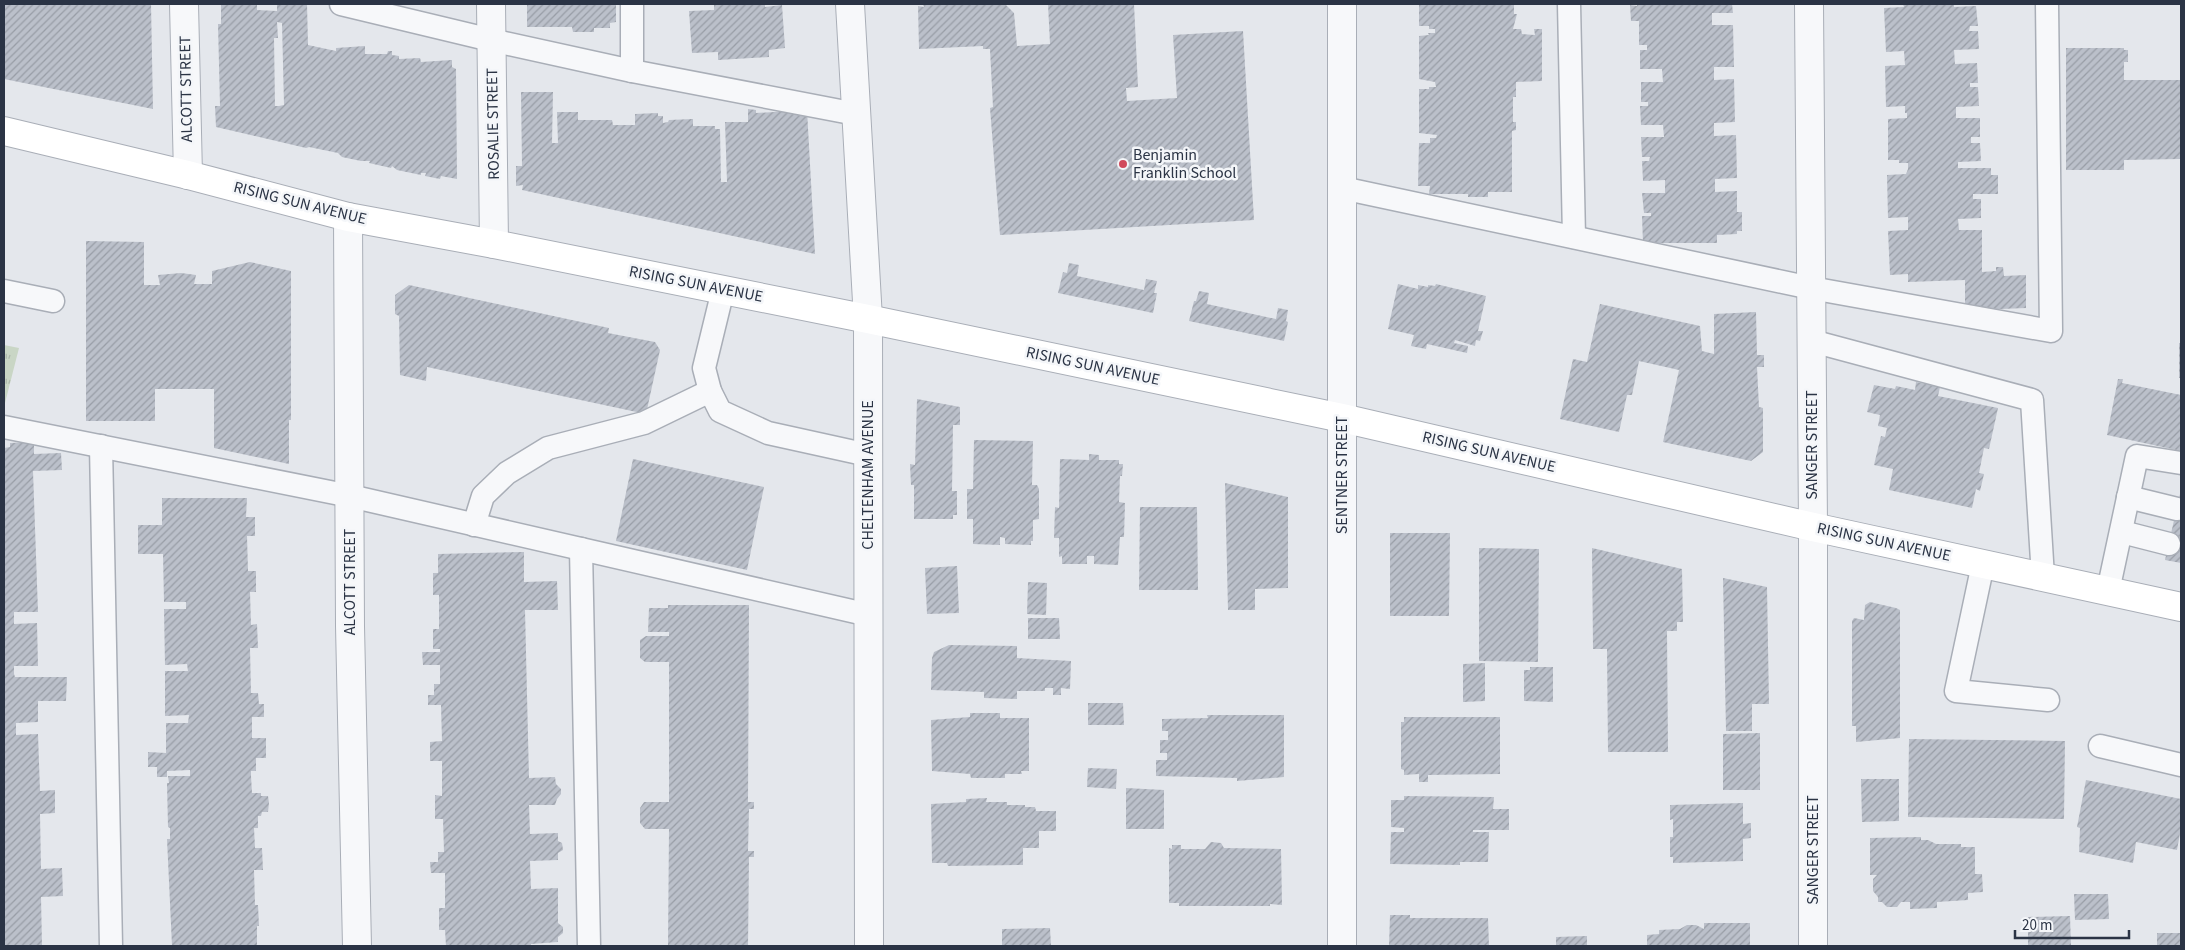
<svg xmlns="http://www.w3.org/2000/svg" width="2185" height="950" viewBox="0 0 2185 950" font-family="'Source Sans 3',sans-serif">
	<defs>
		<pattern id="park-tufts" width="24" height="20" patternUnits="userSpaceOnUse" patternTransform="scale(1.25)"><rect width="24" height="20" fill="#c9d6c5"/><path d="M3 7l-1-3M5 7V3M7 7l1-3M15 17l-1-3M17 17v-4M19 17l1-3" fill="none" stroke="#adb8ab"/></pattern>
		<pattern id="building-hatch" width="6" height="6" patternUnits="userSpaceOnUse" patternTransform="scale(1.25)"><rect width="6" height="6" fill="#bbc0ca"/><path d="M-1 1l2-2M0 6l6-6M5 7l2-2" fill="none" stroke="#989da6"/></pattern>
	</defs>
	<rect width="100%" height="100%" fill="#e4e7ec"/>
	<!-- park -->
	<polygon fill="url(#park-tufts)" points="4,345 19,348 5,403 4,402"/>
	<!-- building -->
	<g fill="url(#building-hatch)" fill-rule="evenodd">
		<polygon points="4,4 151,4 153,109 4,79"/>
		<path d="M221 4H257V10L277 11V4H307L308 45 336 51V48L365 46V54H387L388 51H392V55L399 56V59L420 58 421 62 452 60V67L456 69 457 179 441 176 440 179 425 176 426 173H421V175L397 170 392 166 391 168 369 163 370 161H361L342 157 338 153 309 147 306 148 216 127 215 106H220L218 24H221ZM277 22 282 23 284 105 279 106H275L274 38H278Z"/>
		<polygon points="527,4 616,4 616,22 610,23 610,28 594,28 594,32 573,32 572,27 527,27"/>
		<polygon points="714,4 765,4 765,7 782,5 785,48 769,50 769,57 718,60 718,52 692,53 689,11 714,10"/>
		<polygon points="923,4 1005,4 1014,13 1017,46 1050,44 1048,4 1134,4 1138,87 1126,88 1127,101 1177,98 1173,35 1243,31 1254,220 1000,235 990,108 993,107 990,49 983,49 983,46 919,49 918,6 924,7"/>
		<polygon points="1419,4 1514,4 1514,14 1517,14 1513,29 1521,29 1522,34 1535,35 1534,29 1542,29 1542,81 1516,82 1516,97 1513,97 1513,122 1516,122 1516,130 1512,131 1512,192 1488,192 1488,197 1468,197 1468,194 1429,194 1430,186 1418,186 1419,143 1430,143 1430,138 1436,138 1437,135 1419,133 1419,89 1429,89 1429,87 1436,87 1435,82 1419,79 1419,36 1429,35 1428,33 1435,33 1435,29 1429,29 1429,26 1419,26"/>
		<polygon points="1637,4 1732,4 1733,13 1712,13 1712,25 1733,25 1734,67 1714,67 1714,80 1734,79 1735,122 1714,123 1714,136 1736,135 1737,178 1715,179 1715,192 1737,191 1737,212 1742,212 1742,231 1737,231 1737,234 1717,235 1717,243 1643,243 1642,216 1651,216 1651,213 1644,213 1642,193 1665,193 1665,180 1643,181 1642,161 1649,161 1650,157 1642,157 1641,137 1664,137 1663,125 1641,125 1640,106 1648,106 1648,102 1641,102 1641,82 1663,82 1662,69 1640,69 1640,50 1647,50 1647,45 1639,45 1639,21 1631,21 1630,5 1637,6"/>
		<polygon points="1903,4 1954,4 1954,7 1976,6 1978,26 1970,26 1969,31 1978,31 1979,49 1954,50 1955,64 1977,63 1978,83 1970,83 1970,87 1978,87 1979,106 1956,107 1956,118 1980,118 1980,137 1971,137 1971,143 1980,143 1981,161 1958,162 1958,168 1991,168 1991,175 1998,175 1998,194 1973,194 1973,199 1981,199 1981,218 1958,219 1959,230 1982,230 1982,272 1996,271 1996,267 2003,267 2004,276 2026,275 2026,308 1976,310 1976,305 1965,304 1965,280 1908,282 1908,274 1890,275 1888,231 1908,230 1908,217 1888,218 1887,175 1906,174 1908,169 1908,163 1899,163 1899,160 1888,160 1888,119 1907,118 1907,113 1905,113 1905,106 1886,107 1885,66 1905,65 1904,51 1886,52 1884,8 1904,7"/>
		<polygon points="2066,48 2124,48 2124,50 2128,50 2128,62 2124,62 2124,80 2181,80 2181,159 2124,160 2124,170 2066,170"/>
		<polygon points="521,92 553,92 552,143 558,143 557,112 578,112 578,120 612,120 613,125 635,125 635,114 658,113 658,116 663,116 663,123 668,122 669,120 693,119 693,126 715,126 715,129 720,129 721,182 727,182 725,122 748,122 748,109 756,110 756,113 807,110 815,254 522,190 523,185 516,186 516,166 522,166"/>
		<polygon points="86,241 144,242 144,285 160,285 158,275 181,273 196,275 194,284 212,284 212,271 250,262 291,271 291,420 289,420 289,464 214,448 214,389 155,389 155,421 86,421"/>
		<polygon points="1069,263 1079,265 1077,276 1144,290 1146,279 1157,281 1154,293 1157,293 1153,313 1058,293 1063,272 1067,273"/>
		<polygon points="1398,284 1418,289 1418,285 1428,287 1428,285 1435,286 1436,284 1486,296 1478,331 1483,331 1480,341 1476,340 1475,346 1455,340 1454,343 1468,346 1467,353 1427,344 1426,349 1411,346 1414,335 1388,329"/>
		<polygon points="409,285 609,328 608,333 655,342 660,350 646,414 427,367 426,381 400,375 399,316 395,314 395,295"/>
		<polygon points="1199,291 1209,293 1207,304 1276,319 1278,308 1288,310 1286,321 1288,322 1284,341 1189,321 1194,301 1196,301"/>
		<polygon points="1600,304 1700,326 1702,351 1714,354 1714,314 1756,312 1757,355 1764,355 1764,367 1757,367 1759,407 1763,408 1763,452 1751,461 1663,442 1679,370 1639,361 1632,395 1627,395 1619,432 1560,419 1573,359 1587,362"/>
		<rect x="2179" y="343" width="2" height="35"/>
		<polygon points="2118,379 2123,379 2122,383 2181,395 2181,451 2107,435"/>
		<polygon points="1916,382 1940,387 1938,396 1998,408 1989,449 1984,448 1979,473 1984,474 1980,491 1976,489 1972,508 1889,490 1893,469 1874,465 1881,436 1885,437 1887,428 1878,426 1880,415 1867,412 1874,385 1895,389 1896,386 1915,390"/>
		<polygon points="917,399 960,407 960,425 953,425 952,491 957,491 957,515 953,515 953,519 914,519 914,485 911,485 910,464 915,465"/>
		<polygon points="974,440 1033,441 1032,485 1037,485 1039,489 1039,519 1033,520 1033,541 1031,541 1031,545 1005,544 1005,538 1000,537 1000,545 973,544 973,519 967,519 967,489 973,489"/>
		<polygon points="34,442 34,454 61,453 62,470 33,471 38,612 14,612 14,624 37,623 38,666 14,666 14,674 15,677 67,677 66,701 38,701 38,722 16,723 16,735 38,734 40,791 55,790 55,813 40,814 41,869 62,868 63,896 41,897 42,946 4,946 4,448 10,447 10,443"/>
		<polygon points="1089,454 1099,455 1099,460 1119,460 1119,464 1123,464 1122,476 1120,476 1119,502 1125,503 1124,537 1120,537 1118,565 1094,564 1094,556 1087,556 1087,564 1062,564 1062,556 1059,557 1059,538 1054,538 1055,507 1059,508 1060,459 1089,460"/>
		<polygon points="633,459 764,487 747,570 616,541"/>
		<polygon points="1225,483 1288,497 1288,588 1255,589 1255,610 1228,610"/>
		<polygon points="2180,494 2181,494 2181,563 2165,560"/>
		<polygon points="162,498 247,498 246,517 255,517 255,536 247,536 248,571 256,571 256,592 250,592 251,625 257,624 258,648 250,648 251,693 258,693 259,704 264,704 264,717 252,717 252,738 266,738 266,758 256,758 256,771 251,771 251,776 252,793 261,793 261,796 268,796 269,803 268,812 262,812 261,816 258,816 258,828 254,828 255,848 262,848 263,870 254,870 255,905 258,905 259,926 257,926 257,946 172,946 167,839 170,839 170,828 168,827 167,783 169,783 168,776 190,776 190,770 167,771 167,777 157,777 157,767 148,767 148,752 166,753 166,723 188,723 189,715 165,716 165,671 188,671 187,664 165,665 164,609 186,609 186,602 164,602 163,554 138,554 138,525 162,525"/>
		<polygon points="1140,507 1197,507 1198,590 1139,590"/>
		<polygon points="1390,533 1450,533 1449,616 1390,616"/>
		<polygon points="1479,548 1539,549 1538,662 1479,661"/>
		<polygon points="1592,548 1682,569 1683,622 1677,622 1677,631 1667,631 1668,752 1608,752 1607,649 1593,649"/>
		<polygon points="524,552 524,582 557,581 558,610 525,610 529,778 555,777 556,784 561,789 561,794 557,799 555,805 529,805 530,834 558,833 558,841 562,843 563,850 558,853 558,860 530,861 531,889 558,888 558,923 563,927 563,933 558,937 558,942 531,944 531,946 446,946 445,930 439,930 439,908 445,908 445,873 431,873 430,862 438,862 438,852 444,852 443,819 435,819 435,795 442,796 442,761 430,761 430,742 442,741 441,705 428,705 428,695 434,695 434,684 440,684 440,665 423,665 422,652 440,652 440,649 433,649 433,629 439,629 439,595 433,595 433,573 438,573 438,554"/>
		<polygon points="957,566 959,613 927,614 925,568"/>
		<polygon points="1723,578 1767,587 1769,704 1752,704 1752,731 1726,731"/>
		<polygon points="1028,582 1047,583 1046,615 1027,614"/>
		<polygon points="1870,602 1896,608 1900,610 1900,738 1856,742 1856,726 1852,726 1852,621 1854,618 1864,620 1865,605"/>
		<polygon points="668,605 749,605 748,802 754,802 754,809 749,809 748,851 754,851 754,857 749,857 748,946 668,946 669,829 645,829 640,823 640,808 644,802 669,802 669,662 645,662 640,658 640,640 646,636 669,636 669,632 648,632 649,608 668,608"/>
		<polygon points="1028,618 1059,618 1060,639 1028,639"/>
		<polygon points="949,645 1017,646 1017,658 1071,661 1070,689 1061,688 1061,695 1053,695 1053,688 1045,688 1045,691 1017,691 1017,699 984,698 984,692 931,690 932,658 934,652"/>
		<polygon points="1485,663 1485,701 1463,702 1463,664"/>
		<polygon points="1530,667 1553,667 1553,702 1524,701 1524,670 1530,670"/>
		<polygon points="1088,703 1123,703 1124,725 1088,725"/>
		<polygon points="970,713 1000,713 1000,718 1029,718 1029,771 1021,771 1022,774 1005,774 1005,778 971,778 970,774 932,771 931,720 970,717"/>
		<polygon points="1207,715 1284,715 1284,777 1237,781 1237,778 1156,776 1156,760 1167,760 1167,753 1160,753 1160,740 1168,740 1168,731 1162,731 1162,719 1208,718"/>
		<polygon points="1404,717 1500,717 1500,774 1428,775 1428,782 1419,782 1419,774 1404,775 1404,770 1401,769 1401,722 1404,722"/>
		<polygon points="1760,733 1760,790 1723,790 1723,734"/>
		<polygon points="1909,739 2065,741 2064,819 1908,817"/>
		<polygon points="1088,768 1117,769 1116,789 1087,787"/>
		<polygon points="1861,779 1899,779 1899,821 1862,822"/>
		<polygon points="2086,780 2181,799 2181,828 2177,850 2136,842 2133,863 2079,852 2080,828 2077,827"/>
		<polygon points="1126,788 1164,790 1164,829 1126,829"/>
		<polygon points="1404,796 1494,797 1493,809 1509,809 1509,830 1473,830 1473,832 1489,832 1488,862 1460,862 1460,865 1390,864 1391,832 1404,832 1404,828 1391,827 1391,800 1404,800"/>
		<polygon points="987,798 986,802 1007,802 1007,805 1025,805 1025,807 1035,807 1036,811 1056,811 1056,831 1039,831 1039,848 1023,848 1023,865 948,866 947,863 932,863 931,804 966,802 966,799"/>
		<polygon points="1743,803 1743,824 1751,823 1751,838 1743,839 1743,861 1673,863 1673,857 1670,857 1670,837 1673,837 1673,819 1670,820 1670,805"/>
		<polygon points="1921,837 1921,840 1928,840 1936,844 1961,844 1961,847 1975,847 1975,874 1982,874 1983,892 1968,893 1968,900 1937,902 1937,908 1910,909 1910,902 1901,902 1897,907 1887,907 1882,902 1878,902 1878,897 1873,891 1873,879 1877,875 1870,875 1870,838"/>
		<polygon points="1211,842 1221,843 1224,848 1281,849 1282,905 1270,904 1270,906 1179,906 1179,903 1169,903 1169,848 1172,849 1172,845 1181,845 1181,849 1205,849"/>
		<polygon points="2074,894 2108,894 2109,919 2075,920"/>
		<polygon points="1390,915 1410,915 1410,918 1488,918 1489,946 1389,946"/>
		<polygon points="2070,916 2071,946 2028,946 2028,917"/>
		<polygon points="1704,923 1750,923 1750,946 1647,946 1647,935 1659,934 1659,930 1680,929 1687,925 1696,925 1704,929"/>
		<polygon points="1050,928 1051,946 1002,946 1002,929"/>
		<rect x="2157" y="933" width="24" height="13"/>
		<polygon points="1587,936 1587,946 1556,946 1556,937"/>
	</g>
	<g fill="none" stroke-linecap="round" stroke-linejoin="round">
		<!-- service casing -->
		<g stroke="#a9aeb7" stroke-width="25">
			<g id="service">
				<polyline points="341,4 491,40 632,71 856,114"/>
				<polyline points="632,4 632,71"/>
				<polyline points="1569,4 1574,237"/>
				<polyline points="1342,188 1811,288 2051,331 2047,4"/>
				<polyline points="723,290 704,368 710,391 720,411 768,433 868,455"/>
				<polyline points="4,291 53,301"/>
				<polyline points="1812,341 2032,400 2043,577"/>
				<polyline points="4,427 350,496 869,615"/>
				<polyline points="101,446 111,946"/>
				<polyline points="2128,497 2177,509"/>
				<polyline points="474,525 483,496 507,473 548,448 644,423 710,391"/>
				<polyline points="2122,532 2169,544"/>
				<polyline points="581,549 589,946"/>
				<polyline points="1983,564 1956,691 2048,700"/>
				<polyline points="2108,591 2137,456 2181,463"/>
				<polyline points="2100,746 2181,765"/>
			</g>
		</g>
		<!-- minor casing -->
		<g stroke="#a9aeb7" stroke-width="30">
			<g id="minor">
				<polyline points="184,4 188,175"/>
				<polyline points="491,4 494,244"/>
				<polyline points="850,4 868,319 869,946"/>
				<polyline points="1809,4 1813,527 1813,946"/>
				<polyline points="348,217 350,626 357,946"/>
				<polyline points="1342,946 1342,4"/>
			</g>
		</g>
		<!-- secondary casing -->
		<g stroke="#a9aeb7" stroke-width="30">
			<polyline id="secondary" points="4,131 188,175 348,217 494,244 868,319 1342,418 1813,527 2181,607"/>
		</g>
		<!-- service -->
		<use href="#service" stroke="#f7f8fa" stroke-width="22"/>
		<!-- minor -->
		<use href="#minor" stroke="#f7f8fa" stroke-width="28"/>
		<!-- secondary -->
		<use href="#secondary" stroke="#fff" stroke-width="28"/>
	</g>
	<!-- markers -->
	<circle fill="#d1495b" stroke="#f4f6f9" stroke-width="2" cx="1123" cy="164" r="5"/>
	<g text-anchor="middle" dominant-baseline="central" stroke-width="5" stroke-linejoin="round" paint-order="stroke">
		<!-- street labels -->
		<g font-size="16" fill="#2b3445" stroke="#f4f6f9">
			<text transform="translate(186 89) rotate(-91)">ALCOTT STREET</text>
			<text transform="translate(493 124) rotate(-91)">ROSALIE STREET</text>
			<text transform="translate(300 203) rotate(14)">RISING SUN AVENUE</text>
			<text transform="translate(696 284) rotate(11)">RISING SUN AVENUE</text>
			<text transform="translate(1093 366) rotate(12)">RISING SUN AVENUE</text>
			<text transform="translate(1812 445) rotate(-90)">SANGER STREET</text>
			<text transform="translate(1489 452) rotate(13)">RISING SUN AVENUE</text>
			<text transform="translate(868 475) rotate(-90)">CHELTENHAM AVENUE</text>
			<text transform="translate(1342 475) rotate(-90)">SENTNER STREET</text>
			<text transform="translate(1884 542) rotate(12)">RISING SUN AVENUE</text>
			<text transform="translate(350 582) rotate(-90)">ALCOTT STREET</text>
			<text transform="translate(1813 850) rotate(-90)">SANGER STREET</text>
		</g>
		<!-- poi labels -->
		<g font-size="16" fill="#2b3445" stroke="#f4f6f9" text-anchor="start">
			<text x="1133" y="155">Benjamin<tspan x="1133" dy="18">Franklin School</tspan></text>
		</g>
	</g>
	<!-- border -->
	<rect width="2185" height="950" fill="none" stroke="#2b3445" stroke-width="10"/>
	<!-- scale -->
	<path d="M2015 930v8h114v-8" fill="none" stroke="#2b3445" stroke-width="2.5"/>
	<text x="2022" y="930" font-size="15" fill="#2b3445" stroke="#f4f6f9" stroke-width="4" paint-order="stroke">20 m</text>
</svg>
